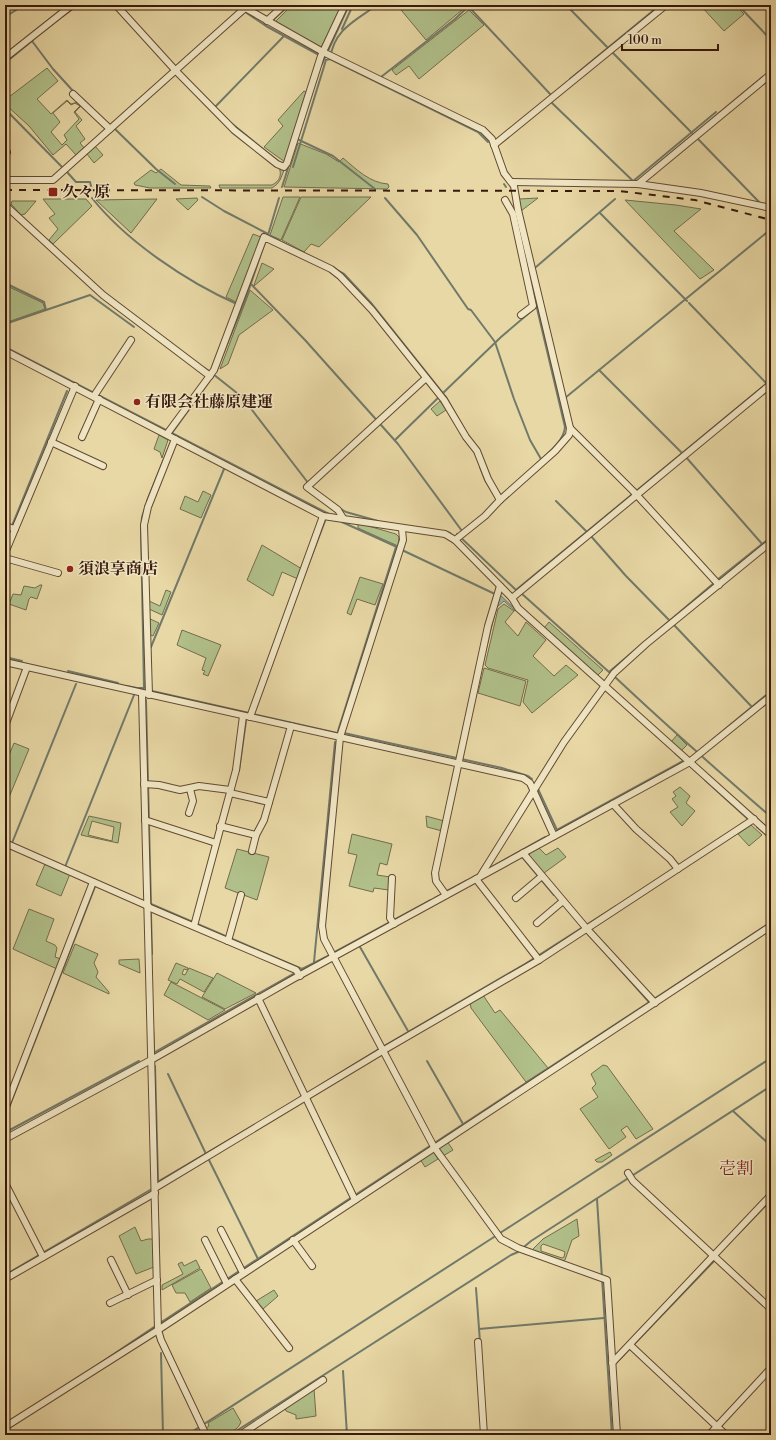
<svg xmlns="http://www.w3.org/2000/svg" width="776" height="1440" viewBox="0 0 776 1440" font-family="'Libre Bodoni','Noto Serif JP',serif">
	<rect width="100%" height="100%" fill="#e8d8a5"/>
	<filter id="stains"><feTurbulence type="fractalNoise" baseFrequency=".005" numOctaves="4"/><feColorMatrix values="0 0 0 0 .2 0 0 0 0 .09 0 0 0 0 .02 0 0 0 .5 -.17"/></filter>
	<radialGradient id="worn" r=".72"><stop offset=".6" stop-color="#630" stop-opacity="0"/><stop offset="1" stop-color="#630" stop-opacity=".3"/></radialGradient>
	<!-- green -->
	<g fill="#b1c08a" stroke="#746c4c" fill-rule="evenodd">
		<polygon points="292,5 342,5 321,48 275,22"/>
		<polygon points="397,5 468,5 426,40"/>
		<polygon points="700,5 735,5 744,14 724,31"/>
		<polygon points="469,10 484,25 419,79 409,66 396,75 392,70"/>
		<path d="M47 68 58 81 37 99 51 114 67 100 71 104 78 102 82 105 75 112 82 120 76 126 85 139 80 143 85 149 77 156 66 144 53 155 29 126 5 104V100ZM67 101 71 105 75 103 80 106 74 112 79 119 64 135 67 140 62 145 51 132 60 122 53 113Z"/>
		<polygon points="304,91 306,92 285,162 264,147 283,126 278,120"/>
		<path d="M298 143 326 154 339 162 343 158C356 169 370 183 388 184L389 187 387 189 284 187Z"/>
		<polygon points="95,146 103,155 94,163 87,154"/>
		<path d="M279 167 284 170C281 178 280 183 272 188H220L219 185H272C280 181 282 175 279 167Z"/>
		<polygon points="161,169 181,185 210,186 211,188 150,188 135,185 134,183 151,170 156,173"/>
		<polygon points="283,197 300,197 281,240 270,235"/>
		<polygon points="301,197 371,197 319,247 311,244 304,252 282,240"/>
		<polygon points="197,198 198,200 188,210 176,199"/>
		<polygon points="538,198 521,211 519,199"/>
		<polygon points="43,199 86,199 92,206 53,244 49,240 58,229 49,218 55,214"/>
		<polygon points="157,199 131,233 96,200"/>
		<polygon points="625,200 676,205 701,209 674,231 714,270 700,279"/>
		<polygon points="12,201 36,201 25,214 21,215 11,204"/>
		<polygon points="253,234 261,237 238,301 236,302 226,297"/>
		<polygon points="262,263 274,269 254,286 254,285"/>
		<polygon points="5,285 43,303 45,309 5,323"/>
		<polygon points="250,290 273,310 239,335 228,364 220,369"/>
		<polygon points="440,401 446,410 437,416 431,409"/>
		<polygon points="159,435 168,440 162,458 160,452 154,449"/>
		<polygon points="203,491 211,495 201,518 180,509 185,496 198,502"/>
		<polygon points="358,523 396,534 399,537 398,546 358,528"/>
		<polygon points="262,545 302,569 298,579 282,572 273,596 247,580"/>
		<polygon points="360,577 383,584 375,605 357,599 351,615 347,613"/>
		<polygon points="40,585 42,585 37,599 31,597 29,599 26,610 9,604 13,594 21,595 24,586 35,588"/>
		<polygon points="166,590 171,592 162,615 149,609 149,601 160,606"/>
		<polygon points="504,604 514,611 505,622 518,636 526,622 546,640 533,656 554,676 566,665 578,675 532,713 523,702 528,680 488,668 485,665 498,609"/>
		<polygon points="148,618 159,623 153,636 148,634"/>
		<polygon points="549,622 603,670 597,676 544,628"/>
		<polygon points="182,630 221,645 208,676 203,674 205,671 202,670 206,658 177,645"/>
		<polygon points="484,668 526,681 520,706 478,693"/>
		<polygon points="677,735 687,745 681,751 671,742"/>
		<polygon points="14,743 29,749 5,807 5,765"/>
		<polygon points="680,787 690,796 686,803 695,811 682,826 670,812 678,807 672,799 676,796 673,792"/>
		<path d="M89 816 121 823 118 843 81 835ZM92 821 114 827 112 841 88 835Z"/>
		<polygon points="426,816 444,821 442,831 427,827"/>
		<polygon points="751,825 762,835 749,846 738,834"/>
		<polygon points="352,834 392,844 387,865 380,863 377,875 390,877 389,890 374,888 373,892 349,886 357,855 348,853"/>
		<polygon points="539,848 546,855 558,848 566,857 544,873 529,857 530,852"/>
		<polygon points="237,849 269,857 257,900 225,888"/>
		<polygon points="45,864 70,874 61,896 36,885"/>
		<polygon points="29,909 54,919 46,941 55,945 57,948 55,957 61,959 57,969 13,949"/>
		<polygon points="75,944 98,954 94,963 98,972 96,977 109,992 109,994 63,973"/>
		<polygon points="139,959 140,973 119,964 119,960"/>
		<polygon points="176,963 188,968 187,970 184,969 182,974 185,975 189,968 213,978 204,992 180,979 177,984 168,980"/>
		<polygon points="217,973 256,993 225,1009 202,997"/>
		<polygon points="171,982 225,1010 208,1020 164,995"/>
		<polygon points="483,995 495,1013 500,1010 548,1068 526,1082 471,1008 470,1002"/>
		<polygon points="603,1065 607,1066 653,1129 636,1139 627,1126 621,1130 626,1137 609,1149 580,1109 598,1097 592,1088 596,1084 591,1074"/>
		<polygon points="447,1141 453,1150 443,1156 437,1148"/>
		<polygon points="433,1151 438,1159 425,1167 420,1159"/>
		<polygon points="610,1152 612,1155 602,1162 597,1162 595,1160"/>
		<path d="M577 1219 579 1236 572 1240 565 1260 562 1261 532 1250 543 1239ZM543 1244 563 1251 565 1252 564 1257 562 1258 541 1251V1246Z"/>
		<polygon points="135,1227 141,1241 148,1239 153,1239 154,1267 136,1274 119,1236"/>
		<polygon points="196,1260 200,1268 162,1290 162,1285 183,1274 178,1264 182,1262 184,1266"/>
		<polygon points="201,1269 211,1288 190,1302 185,1293 176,1293 172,1285"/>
		<polygon points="274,1290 278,1296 263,1309 256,1301"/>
		<polygon points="314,1389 316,1416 296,1419 296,1415 286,1411 285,1408"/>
		<path d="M233 1408 241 1422C237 1434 220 1435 209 1435L206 1428 209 1426 208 1423Z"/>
	</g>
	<!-- water -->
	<polygon fill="#97baa8" stroke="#717a6a" points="499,594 516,610 515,611 504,601 496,608"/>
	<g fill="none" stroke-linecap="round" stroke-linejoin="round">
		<!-- stream -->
		<g stroke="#717a6a" stroke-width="2">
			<polyline points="235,5 266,26 319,55"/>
			<polyline points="566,5 609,49"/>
			<polyline points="738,5 771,40"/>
			<polyline points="468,6 551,95 552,103 633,181"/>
			<polyline points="63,16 78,5"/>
			<polyline points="5,17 24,5"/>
			<polyline points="272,21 289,5"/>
			<polyline points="342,29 353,5"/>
			<polyline points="32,41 53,69 74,92"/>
			<polyline points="612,52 692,133"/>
			<polyline points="330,59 478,132 488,142"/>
			<polyline points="5,63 33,40"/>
			<polyline points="322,64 349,5"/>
			<polyline points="381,77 455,19 470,5"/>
			<polyline points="570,79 660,5"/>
			<polyline points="215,107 284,36"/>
			<polyline points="5,109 63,168"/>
			<polyline points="231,123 280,163"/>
			<polyline points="115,129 156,169 175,184"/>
			<polyline points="297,139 333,156 375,189"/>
			<polyline points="698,139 761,204"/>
			<path d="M293 167 326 60 330 59C334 29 355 21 377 5"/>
			<polyline points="67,172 76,182 90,182 91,186"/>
			<polyline points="632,182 716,112"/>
			<polyline points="504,184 506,187"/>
			<polyline points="282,187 289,165"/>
			<polyline points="202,197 224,211 268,234"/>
			<path d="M92 198C126 241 187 282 237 304"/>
			<polyline points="385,198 417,235 468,309 471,310 495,342 514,399 530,440 541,459"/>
			<polyline points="600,213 687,301"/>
			<polyline points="268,235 295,249"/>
			<polyline points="268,235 279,198"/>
			<polyline points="322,262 344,274 372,304 446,397 470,439"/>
			<polyline points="536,267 615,199"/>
			<polyline points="5,283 44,302 46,310"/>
			<polyline points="251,284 305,340 398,444 462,531"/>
			<polyline points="689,303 766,383"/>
			<polyline points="5,324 90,295 134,327"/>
			<polyline points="5,347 329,514"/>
			<polyline points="203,367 209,371"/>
			<polyline points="599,370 681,452"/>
			<polyline points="216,371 246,298 266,239"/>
			<polyline points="213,374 242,397 309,484"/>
			<polyline points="443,393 501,337 535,308"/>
			<polyline points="565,398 771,229"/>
			<polyline points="172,433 214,375"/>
			<polyline points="395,440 440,396"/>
			<polyline points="685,456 763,545"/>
			<polyline points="480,467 485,480 496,498"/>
			<path d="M532 468C542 458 564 443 565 427L536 304"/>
			<polyline points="147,501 164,459"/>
			<polyline points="556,501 586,531"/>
			<polyline points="339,508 346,512 378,521"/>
			<polyline points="342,522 397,547"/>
			<polyline points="446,532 450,533"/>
			<polyline points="457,534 516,590 771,380"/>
			<polyline points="590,535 626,576 669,620"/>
			<polyline points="5,543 67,391"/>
			<polyline points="767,549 771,553"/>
			<polyline points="402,550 497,595"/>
			<polyline points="717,580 771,537"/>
			<polyline points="301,584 325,521"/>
			<polyline points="521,593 609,672"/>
			<polyline points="522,615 559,648"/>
			<polyline points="674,625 752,707"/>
			<polyline points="149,648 151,647 224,469"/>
			<polyline points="5,657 22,661"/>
			<polyline points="483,661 494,615"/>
			<polyline points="68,671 118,683"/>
			<polyline points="609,672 714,583"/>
			<path d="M615 677C666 725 718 771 771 817"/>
			<polyline points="126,686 137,688 144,688 141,530 142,517 146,505"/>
			<polyline points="152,691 337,733 339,732"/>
			<polyline points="146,700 151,905"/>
			<polyline points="637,718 659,738"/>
			<polyline points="338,731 396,547"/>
			<polyline points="344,733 502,768 528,776 532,779"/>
			<polyline points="712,740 771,691"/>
			<polyline points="675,753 685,762"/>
			<polyline points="239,771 246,721"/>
			<polyline points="705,780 749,820"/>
			<polyline points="538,789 557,830 683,761"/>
			<polyline points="757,827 771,839"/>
			<polyline points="12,843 76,684"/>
			<polyline points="523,858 554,895"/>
			<polyline points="65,867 134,695"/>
			<polyline points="490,868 545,837"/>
			<polyline points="447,891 468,880"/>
			<polyline points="435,898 443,894"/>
			<polyline points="151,904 302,969"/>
			<polyline points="151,914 152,954"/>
			<polyline points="360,947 408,1031"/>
			<polyline points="601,948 649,1002"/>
			<polyline points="333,953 431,900"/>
			<polyline points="314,962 335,742"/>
			<polyline points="302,969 328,956"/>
			<polyline points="654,999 771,922"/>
			<polyline points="153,1027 154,1050"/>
			<polyline points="155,1052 293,974"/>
			<polyline points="427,1061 463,1124"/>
			<polyline points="155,1066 158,1180"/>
			<polyline points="168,1074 206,1154"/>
			<polyline points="322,1084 379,1049 525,964 616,906"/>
			<polyline points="733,1111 771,1146"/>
			<polyline points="5,1118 96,884"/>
			<polyline points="6,1132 139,1061"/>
			<polyline points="208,1158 258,1259"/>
			<polyline points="159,1181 251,1127"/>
			<polyline points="157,1199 159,1247"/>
			<polyline points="597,1199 612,1435"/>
			<polyline points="500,1233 771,1058"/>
			<polyline points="737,1235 771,1200"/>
			<polyline points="5,1275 150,1190"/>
			<polyline points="476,1288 480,1342"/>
			<polyline points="160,1323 651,1001"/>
			<polyline points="479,1329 604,1318"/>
			<polyline points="161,1353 163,1435"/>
			<polyline points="615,1364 715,1260"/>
			<polyline points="93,1368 154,1327"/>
			<polyline points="343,1371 347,1435"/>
			<polyline points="187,1435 494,1237"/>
			<polyline points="230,1435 511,1255 518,1252 531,1241 771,1086"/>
		</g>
		<!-- minor casing -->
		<g stroke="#634933" stroke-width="8">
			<g id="minor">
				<polyline points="116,5 176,71 234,130 277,164 284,167 287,163 321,56 345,5"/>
				<polyline points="240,5 323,52 483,130 492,139 504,173 514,186 518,210 570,428 569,435 555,451 500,500 485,516 455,540"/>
				<polyline points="267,21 284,5"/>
				<polyline points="5,58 72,5"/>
				<polyline points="73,94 110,129"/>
				<polyline points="494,145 666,5"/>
				<polyline points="5,153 7,152"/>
				<polyline points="5,180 53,180 244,9"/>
				<polyline points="512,182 638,184 701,193 771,208"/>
				<polyline points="638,184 771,74"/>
				<polyline points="505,200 513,214 533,306 521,315"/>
				<polyline points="5,205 103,295 210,376"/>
				<polyline points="5,351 323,516 445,534 455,540 512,598 518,608 771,835"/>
				<polyline points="94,396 131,340"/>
				<polyline points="570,428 633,491 719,585"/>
				<polyline points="167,434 214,370 264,237 331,269 340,276 372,310 444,400 466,437 477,451 488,479 500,500"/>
				<polyline points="82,437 99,399"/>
				<polyline points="51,442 103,466"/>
				<polyline points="343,518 338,510 307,487 426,378"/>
				<polyline points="5,526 15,529"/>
				<polyline points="402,529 403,540 340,737 322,926 324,939 434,1147 501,1239 518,1248 607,1280 617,1435"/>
				<polyline points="5,553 75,386"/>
				<polyline points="5,558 58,573"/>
				<polyline points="512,598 771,384"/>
				<polyline points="5,662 523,778 530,783 554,836"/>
				<polyline points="142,694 158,1330 161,1340 206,1435"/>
				<polyline points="149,695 144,525 148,507 175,439"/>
				<polyline points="250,717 323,516"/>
				<polyline points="5,726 27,667"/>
				<polyline points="144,784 159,785 180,790 199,786 230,790"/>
				<polyline points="230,793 269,802"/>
				<polyline points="613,804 636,829 670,859 678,869"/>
				<polyline points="189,813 193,801 190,789"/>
				<polyline points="145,820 216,843"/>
				<polyline points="220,826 256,835 264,820 291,726"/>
				<polyline points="5,843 148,906"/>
				<polyline points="252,851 256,835"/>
				<polyline points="523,853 587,929 655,1003"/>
				<polyline points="481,875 564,742 614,673 646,644 771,542"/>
				<polyline points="392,878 390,918 394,924"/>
				<polyline points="476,879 539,960"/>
				<polyline points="446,895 436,881 435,873 488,626 500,586"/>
				<polyline points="516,898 542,876"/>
				<polyline points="148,907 296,970 300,976"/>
				<polyline points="537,923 563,901"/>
				<polyline points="194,926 236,770 243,716"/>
				<polyline points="228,941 241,895"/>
				<polyline points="258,998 355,1200"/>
				<polyline points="5,1109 93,882"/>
				<polyline points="5,1139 151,1060 293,979 688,763 771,696"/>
				<polyline points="628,1173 633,1181 771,1309"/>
				<polyline points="5,1183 43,1257"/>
				<polyline points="155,1188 384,1050 539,960 754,819"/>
				<polyline points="221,1230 243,1273"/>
				<polyline points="205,1240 227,1284"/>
				<polyline points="293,1240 312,1266"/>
				<polyline points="111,1260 128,1295"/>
				<polyline points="5,1279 155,1193"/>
				<polyline points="235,1279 289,1348"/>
				<polyline points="110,1303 157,1280"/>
				<polyline points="478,1342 484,1435"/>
				<polyline points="630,1345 726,1435"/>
				<polyline points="612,1363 771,1195"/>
				<polyline points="5,1427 158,1330 771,926"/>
				<polyline points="240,1435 323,1380"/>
				<polyline points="709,1435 771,1368"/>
			</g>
		</g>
		<!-- minor -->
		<use href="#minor" stroke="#f0e6c4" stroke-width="6"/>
		<!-- rail -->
		<polyline stroke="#37190d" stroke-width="2" stroke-dasharray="7 7" stroke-linecap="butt" points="5,190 619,191 695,200 771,220"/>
	</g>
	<!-- markers -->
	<g fill="#8f2418" stroke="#f0e6c4" stroke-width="1.5">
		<rect x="48" y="187" width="10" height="10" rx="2"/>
		<circle cx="137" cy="402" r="4"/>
		<circle cx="70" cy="569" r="4"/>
	</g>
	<g text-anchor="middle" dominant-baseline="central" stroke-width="3" stroke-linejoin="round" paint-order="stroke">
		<!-- poi labels -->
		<g font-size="16" font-weight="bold" fill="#37190d" stroke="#f0e6c4" text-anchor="start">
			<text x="62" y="192">久々原</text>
			<text x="145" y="402">有限会社藤原建運</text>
			<text x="78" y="569">須浪享商店</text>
		</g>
		<!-- neighbourhood labels -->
		<g font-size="17" fill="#7a1f14" stroke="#f0e6c4">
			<text x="736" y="1169">壱割</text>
		</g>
	</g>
	<!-- margin -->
	<rect width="776" height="1440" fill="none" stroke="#e8d8a5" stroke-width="20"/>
	<rect x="6" y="6" width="764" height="1428" fill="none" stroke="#37190d" stroke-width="2"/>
	<rect x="10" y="10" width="756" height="1420" fill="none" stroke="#37190d"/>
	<!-- scale -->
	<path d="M622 44v6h96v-6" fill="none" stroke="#37190d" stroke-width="2"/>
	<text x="628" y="44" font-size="12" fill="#37190d" stroke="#f0e6c4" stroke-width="3" paint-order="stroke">100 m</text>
	<rect width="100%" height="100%" filter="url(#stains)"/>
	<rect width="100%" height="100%" fill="url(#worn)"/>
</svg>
